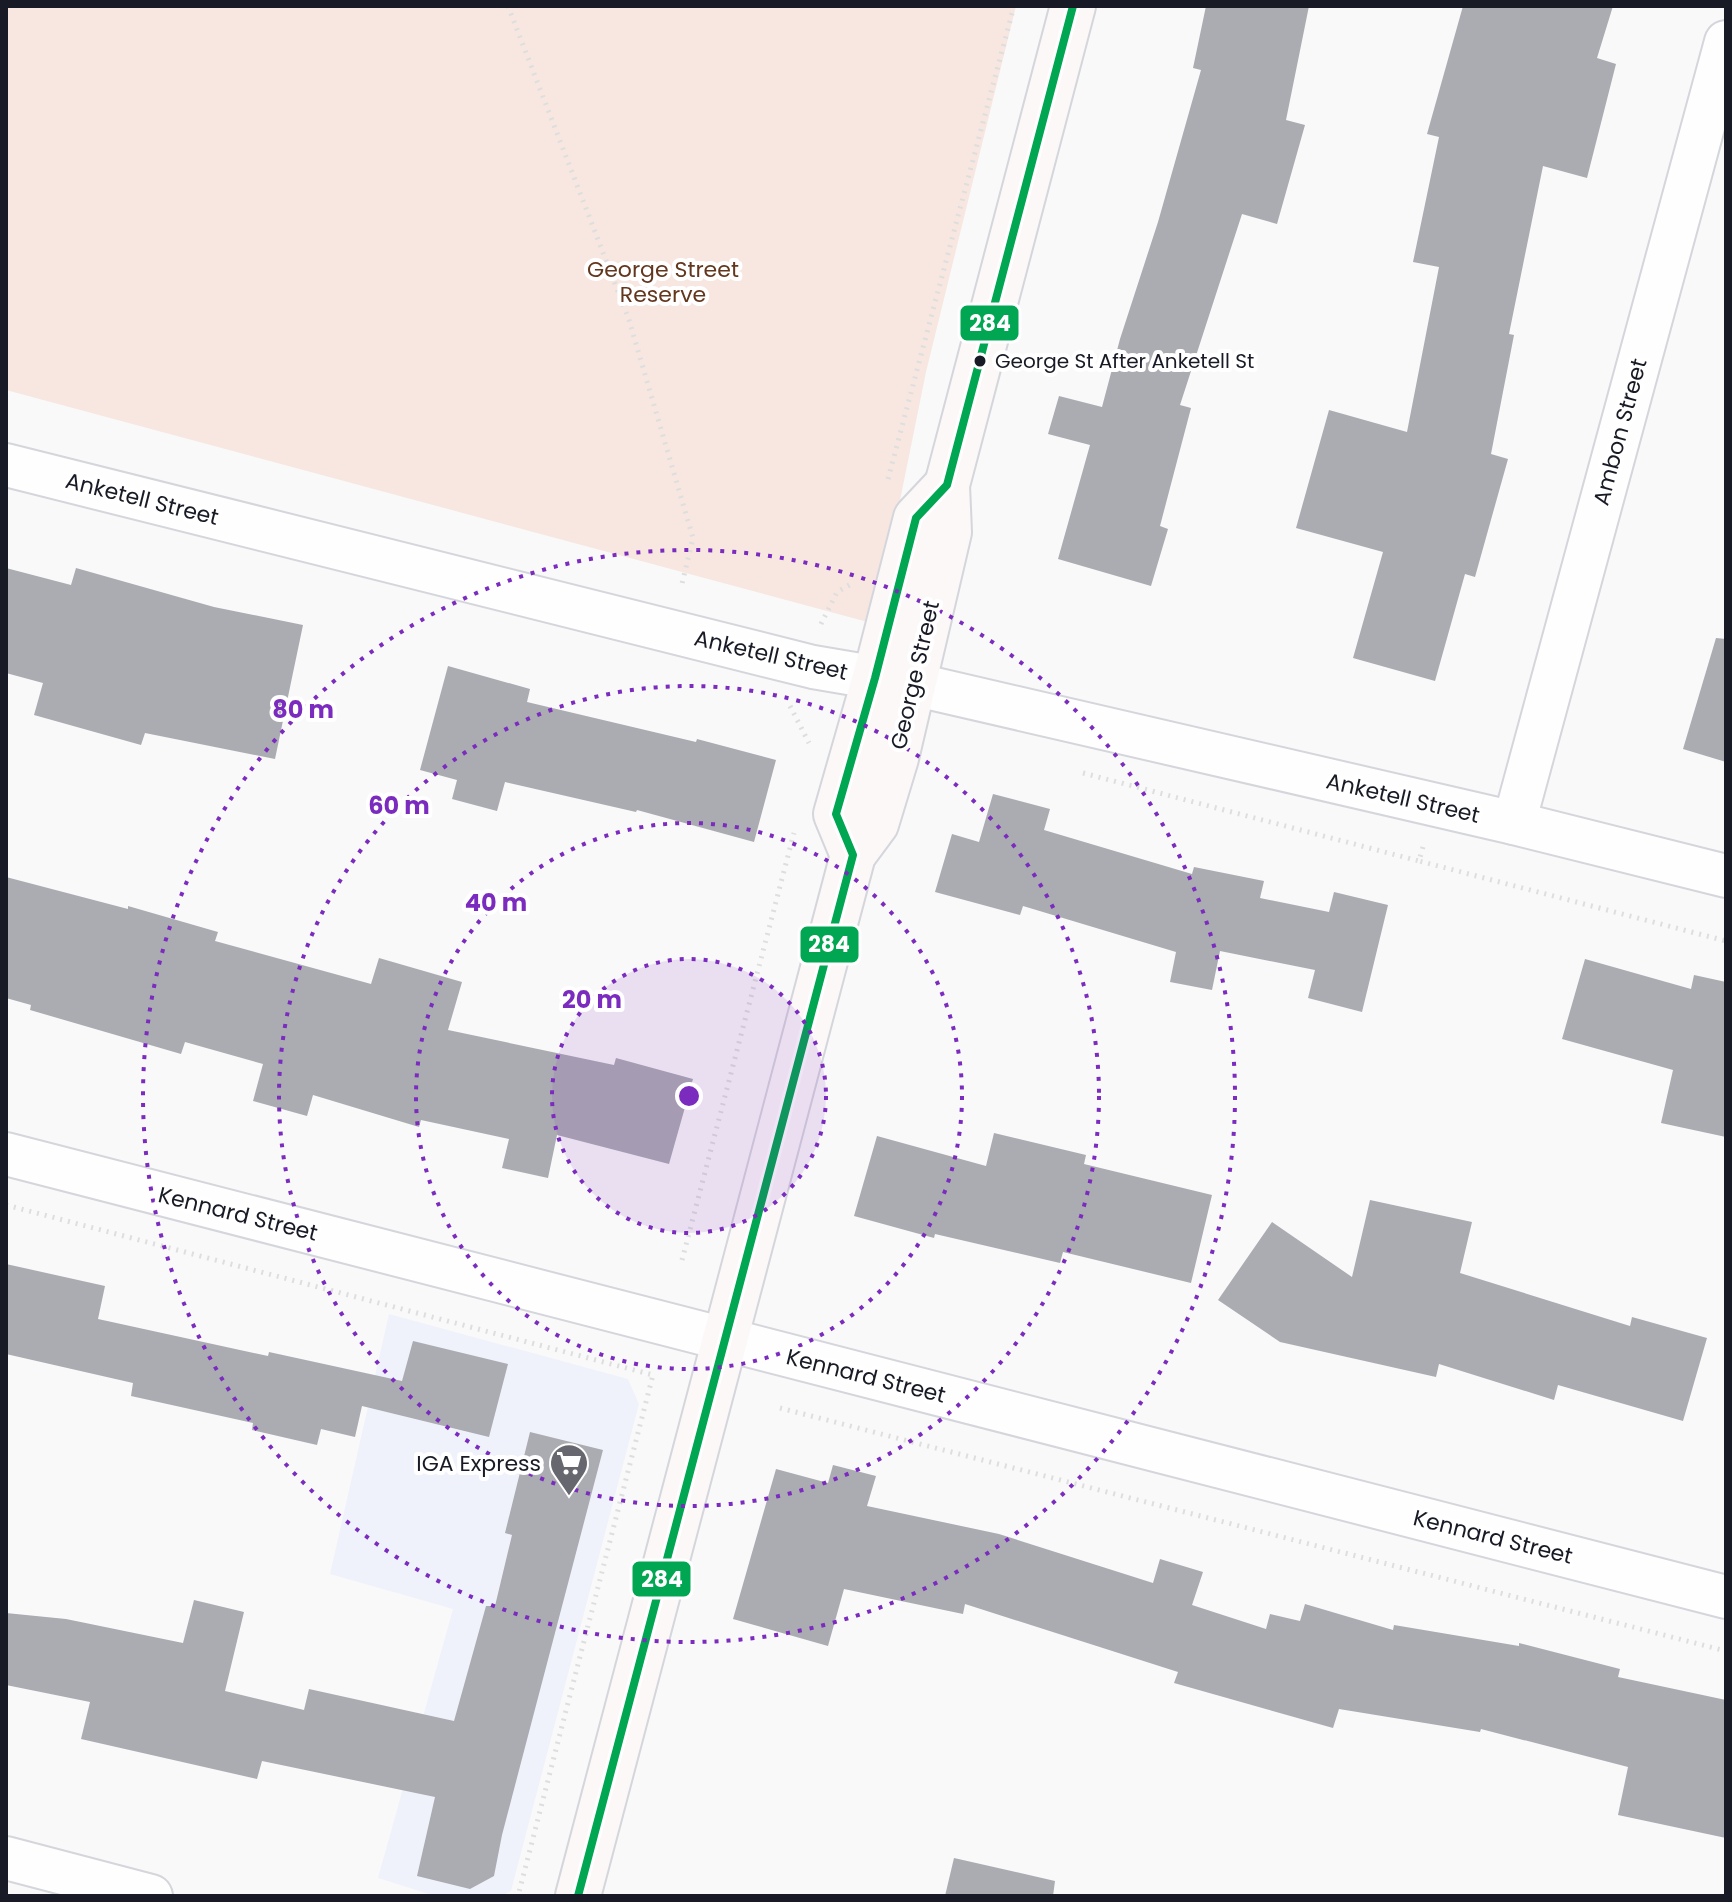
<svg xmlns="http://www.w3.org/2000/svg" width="1732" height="1902" viewBox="0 0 1732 1902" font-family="Poppins,sans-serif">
	<rect width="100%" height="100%" fill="#f9f9f9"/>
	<!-- built -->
	<polygon fill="#f0f2fb" points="389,1314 628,1379 639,1404 511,1891 502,1896 435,1896 378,1878 453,1609 330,1574"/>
	<!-- green -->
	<polygon fill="#f7e7e0" points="6,6 1016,6 926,372 875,624 6,390"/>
	<!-- building -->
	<g fill="#abacb2">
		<polygon points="1206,6 1309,6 1286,120 1305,125 1277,224 1242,214 1180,405 1191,408 1160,526 1168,529 1151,586 1058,559 1090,445 1048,434 1059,396 1102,407 1120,339 1158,222 1201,70 1193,68"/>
		<polygon points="1463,6 1613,6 1597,58 1616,64 1587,178 1543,166 1509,334 1514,335 1491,454 1508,459 1475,577 1465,574 1435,681 1353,658 1383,552 1296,528 1329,410 1407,432 1439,267 1413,262 1439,137 1427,134"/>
		<polygon points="6,568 71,585 76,568 214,607 303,625 275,759 145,733 141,745 34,715 43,683 6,673"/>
		<polygon points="1716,638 1726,639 1726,762 1683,749"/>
		<polygon points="448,666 530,689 527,702 696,742 697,739 776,760 754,842 637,810 636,812 505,782 497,811 452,799 457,780 420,770"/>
		<polygon points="993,794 1050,809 1044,830 1192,874 1194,867 1264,881 1260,898 1329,912 1334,892 1388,905 1362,1012 1308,998 1315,970 1220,951 1212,990 1170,982 1176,952 1023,906 1020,915 935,892 952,834 979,842"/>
		<polygon points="6,877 128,909 128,906 218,932 215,941 371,984 379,958 462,982 448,1030 614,1065 616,1058 693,1079 669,1164 557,1135 548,1178 502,1168 509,1139 421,1120 419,1127 313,1095 307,1116 253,1101 263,1064 185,1042 181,1054 30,1010 31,1005 6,998"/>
		<polygon points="1585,959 1691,989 1694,975 1726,982 1726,1137 1661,1123 1673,1070 1562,1039"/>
		<polygon points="994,1133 1086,1155 1084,1164 1212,1195 1191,1283 1063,1252 1060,1263 935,1234 934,1238 854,1216 877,1136 986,1166"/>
		<polygon points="1370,1200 1472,1222 1460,1273 1630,1326 1632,1317 1707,1338 1683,1421 1558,1385 1554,1400 1439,1364 1436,1377 1280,1342 1218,1300 1272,1222 1352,1277"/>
		<polygon points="6,1264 105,1286 98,1319 268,1356 269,1352 402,1381 413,1341 508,1364 489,1437 362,1406 355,1437 321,1429 317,1445 252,1430 253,1423 131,1396 133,1383 6,1354"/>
		<polygon points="530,1432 603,1450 502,1835 494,1876 470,1889 417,1876 435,1797 262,1761 257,1779 81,1739 90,1702 6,1685 6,1613 66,1619 183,1643 194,1600 244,1612 225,1691 304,1710 309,1689 454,1721 486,1606 495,1606 512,1535 505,1533"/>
		<polygon points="833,1465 876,1476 867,1506 999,1534 1153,1583 1160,1559 1203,1572 1192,1605 1266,1629 1270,1614 1300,1621 1305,1604 1393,1630 1394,1625 1519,1646 1519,1643 1620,1669 1618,1677 1726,1700 1726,1838 1618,1815 1628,1767 1481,1729 1480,1732 1339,1709 1333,1728 1174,1683 1178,1672 965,1604 963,1614 844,1589 828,1646 733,1619 776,1469 828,1483"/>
		<polygon points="954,1858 1055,1881 1053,1896 945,1896"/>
	</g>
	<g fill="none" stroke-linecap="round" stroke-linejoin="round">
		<!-- minor casing -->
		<g stroke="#d5d6dc" stroke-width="46">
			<g id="minor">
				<polyline points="6,465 813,667 913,684 1514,823 1726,876"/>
				<polyline points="1514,823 1726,42"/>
				<polyline points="6,1154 1726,1597"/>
				<polyline points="6,1858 151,1896"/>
			</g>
		</g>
		<!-- secondary casing -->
		<g stroke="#d5d6dc" stroke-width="48">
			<g id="secondary">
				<polyline points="853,855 836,814 875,678 916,518 947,485"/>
				<polyline points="578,1896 853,855 876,824 896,758 949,532 947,485 1073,6"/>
			</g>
		</g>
		<!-- path -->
		<g stroke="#dedede" stroke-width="5" stroke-dasharray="2 6" stroke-linecap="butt">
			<polyline points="508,6 629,320 693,538 681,588"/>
			<polyline points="888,479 1014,6"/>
			<polyline points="821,624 837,592 853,583"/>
			<polyline points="790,706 809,743"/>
			<polyline points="1083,773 1419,861"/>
			<polyline points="1423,847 1419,861 1726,941"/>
			<polyline points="6,1205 653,1375 518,1896"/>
			<polyline points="682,1260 794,833"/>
			<polyline points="780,1408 1726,1651"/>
		</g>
		<!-- minor -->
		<use href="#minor" stroke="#fefefe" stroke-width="42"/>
		<!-- secondary -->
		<use href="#secondary" stroke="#fbf8f7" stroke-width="44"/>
		<!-- bus-1 casing -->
		<g stroke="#fff" stroke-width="14">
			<polyline id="bus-1" points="578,1896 853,855 836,814 875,678 916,518 947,485 1073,6"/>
		</g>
		<!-- bus-1 -->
		<use href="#bus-1" stroke="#00a651" stroke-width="8"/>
	</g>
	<!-- distance rings -->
	<circle cx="689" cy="1096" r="137" fill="#7b2cbf" fill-opacity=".12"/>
	<g fill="none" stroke="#7b2cbf" stroke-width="4" stroke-dasharray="4 8">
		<circle cx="689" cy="1096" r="137"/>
		<circle cx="689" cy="1096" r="273"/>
		<circle cx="689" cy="1096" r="410"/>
		<circle cx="689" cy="1096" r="546"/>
	</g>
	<!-- icons -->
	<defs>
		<g id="supermarket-pin" transform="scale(2)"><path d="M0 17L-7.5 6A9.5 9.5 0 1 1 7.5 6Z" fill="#67686f" stroke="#fff"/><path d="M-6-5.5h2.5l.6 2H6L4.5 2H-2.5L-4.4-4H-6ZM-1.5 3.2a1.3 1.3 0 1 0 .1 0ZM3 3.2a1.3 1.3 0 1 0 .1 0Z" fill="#fff"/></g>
	</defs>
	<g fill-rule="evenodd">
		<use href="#supermarket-pin" x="569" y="1463"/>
	</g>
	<!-- markers -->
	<circle fill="#181a25" stroke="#fff" stroke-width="3" cx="980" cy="361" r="7"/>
	<g text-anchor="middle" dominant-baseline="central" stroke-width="8" stroke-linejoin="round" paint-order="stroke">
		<!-- bus labels -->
		<g font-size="20" fill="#181a25" stroke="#fff" text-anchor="start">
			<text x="995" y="361">George St After Anketell St</text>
		</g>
		<!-- park labels -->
		<g font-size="22" fill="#63361e" stroke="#fff">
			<text x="663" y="269">George Street<tspan x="663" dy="25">Reserve</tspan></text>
		</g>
		<!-- street labels -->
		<g font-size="22" fill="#181a25" stroke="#fff">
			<text transform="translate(1620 432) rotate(-75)">Ambon Street</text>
			<text transform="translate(142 499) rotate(14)">Anketell Street</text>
			<text transform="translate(771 655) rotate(13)">Anketell Street</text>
			<text transform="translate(915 675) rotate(-77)">George Street</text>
			<text transform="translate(1403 798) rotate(13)">Anketell Street</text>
			<text transform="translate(238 1214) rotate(14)">Kennard Street</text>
			<text transform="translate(866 1376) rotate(14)">Kennard Street</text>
			<text transform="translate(1493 1537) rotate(14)">Kennard Street</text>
		</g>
		<!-- poi labels -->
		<g font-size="22" fill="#181a25" stroke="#fff" text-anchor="end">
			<text x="541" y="1463">IGA Express</text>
		</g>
	</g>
	<circle cx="689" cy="1096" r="12" fill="#7b2cbf" stroke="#fff" stroke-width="4"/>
	<g font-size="24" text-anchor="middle" font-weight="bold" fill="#7b2cbf" stroke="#fff" stroke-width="8" stroke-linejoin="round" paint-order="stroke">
		<text x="303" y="718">80 m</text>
		<text x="399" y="814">60 m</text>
		<text x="496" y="911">40 m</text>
		<text x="592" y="1008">20 m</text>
	</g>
	<g stroke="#fff" stroke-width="3">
		<rect x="959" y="304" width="61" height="38" rx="8" fill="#00a651"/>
		<rect x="799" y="925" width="61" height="39" rx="8" fill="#00a651"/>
		<rect x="631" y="1560" width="61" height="38" rx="8" fill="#00a651"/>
	</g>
	<g font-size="22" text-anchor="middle" font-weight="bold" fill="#fff">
		<text x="990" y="331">284</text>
		<text x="829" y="952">284</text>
		<text x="662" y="1587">284</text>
	</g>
	<!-- border -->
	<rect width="1732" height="1902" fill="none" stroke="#181a25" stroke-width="16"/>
</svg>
